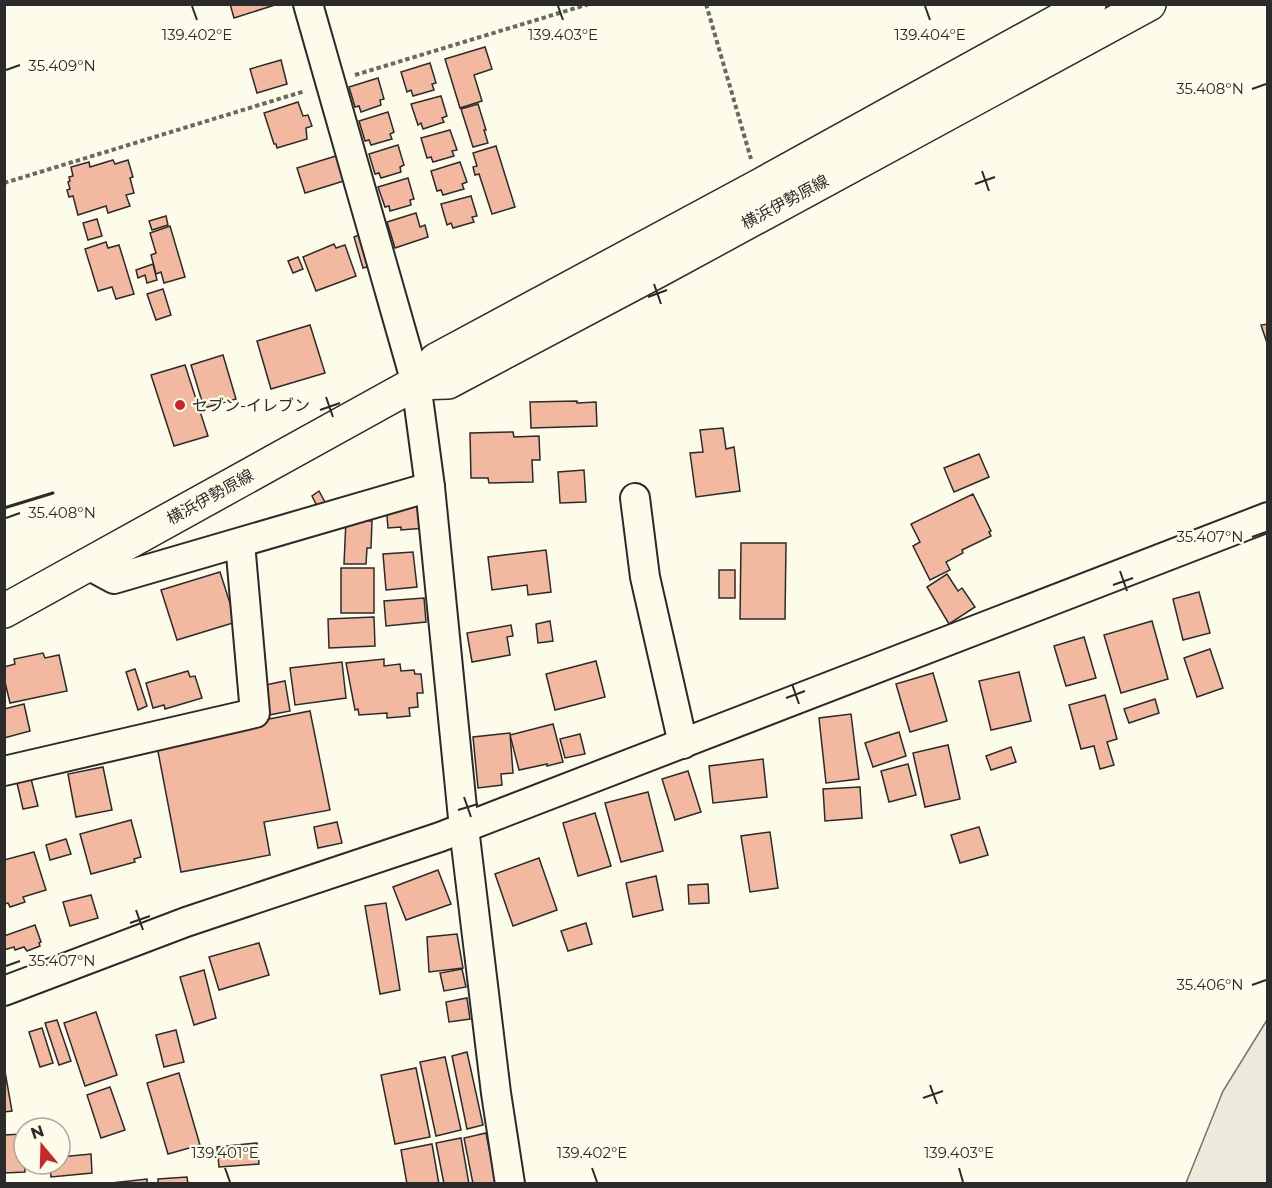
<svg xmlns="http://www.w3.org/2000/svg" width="1272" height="1188" viewBox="0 0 1272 1188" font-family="Montserrat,'Noto Sans JP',sans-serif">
	<rect width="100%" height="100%" fill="#fdfbea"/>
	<!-- green -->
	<polygon fill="#ecebdb" stroke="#74746e" stroke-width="1.5" points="1267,1020 1267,1183 1186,1183 1223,1091"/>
	<!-- building -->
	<g fill="#f2b8a0" stroke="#2b2b2b" stroke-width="1.5">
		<polygon points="230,4 278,4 234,18"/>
		<polygon points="485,47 492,69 474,75 482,101 460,108 445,59"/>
		<polygon points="281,60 287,84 257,93 250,69"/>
		<polygon points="430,63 436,83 432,84 434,90 413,96 411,90 407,92 401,72"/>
		<polygon points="378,78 384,99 380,100 381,105 361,112 359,106 355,107 349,87"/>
		<polygon points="441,96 447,116 442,118 444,122 423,129 421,123 418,125 411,104"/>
		<polygon points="298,102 303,116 308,115 312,126 306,128 307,139 277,148 276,144 274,144 264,113"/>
		<polygon points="478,104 486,130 484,130 488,143 473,147 461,109"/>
		<polygon points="388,112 394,132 390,134 392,139 371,145 369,140 365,141 359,121"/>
		<polygon points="450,130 457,150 452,151 454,156 433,162 431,157 427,158 421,138"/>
		<polygon points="398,145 404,165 400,167 401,172 381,178 379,173 375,174 369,154"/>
		<polygon points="496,146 515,207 492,214 479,174 475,175 473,167 477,166 473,153"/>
		<polygon points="339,155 347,180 305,193 297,168"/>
		<polygon points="113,160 115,164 128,160 133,177 130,178 134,193 126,195 130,206 108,213 106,206 78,215 73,196 69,197 67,190 70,189 68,182 70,181 69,177 73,176 71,167 89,162 90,167"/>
		<polygon points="460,162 467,182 462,184 464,189 443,195 441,190 437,191 431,171"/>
		<polygon points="408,178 414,199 410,200 411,205 390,211 389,206 385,207 378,187"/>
		<polygon points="471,196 477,216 472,217 474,222 453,228 451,223 447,225 441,204"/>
		<polygon points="416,213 420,227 425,225 428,237 395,248 387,222"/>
		<polygon points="166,216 168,225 152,230 149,221"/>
		<polygon points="97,219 102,236 88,240 83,223"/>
		<polygon points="170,226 185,277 164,283 161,272 156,274 151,255 156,253 150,233"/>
		<polygon points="364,233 374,265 363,268 354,237"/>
		<polygon points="106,242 108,248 119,245 134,294 116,299 112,287 98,291 85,249"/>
		<polygon points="334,244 336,248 345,245 356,276 316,291 303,257"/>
		<polygon points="298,257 303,269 293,273 288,261"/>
		<polygon points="153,264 157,280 147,283 145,275 138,278 136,270"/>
		<polygon points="163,289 171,315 156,320 147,294"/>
		<polygon points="1268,324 1268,346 1261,325"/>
		<polygon points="310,325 325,373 271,389 257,341"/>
		<polygon points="223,355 236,399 204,408 191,365"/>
		<polygon points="185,365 208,436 174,446 151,375"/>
		<polygon points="577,401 577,403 596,402 597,426 531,428 530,402"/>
		<polygon points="723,428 726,449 734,447 740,491 696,497 690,453 703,452 700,430"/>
		<polygon points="513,432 514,437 539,436 540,460 532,460 533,482 489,483 488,478 471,478 470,433"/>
		<polygon points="979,454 989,477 954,492 944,468"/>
		<polygon points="584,470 586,502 560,503 558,472"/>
		<polygon points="319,491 326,504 318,508 312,496"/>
		<polygon points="973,494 991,531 989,532 991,536 962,550 963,553 946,562 950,570 930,580 913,546 920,542 911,524"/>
		<polygon points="423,502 425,528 401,530 401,527 388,528 386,505"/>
		<polygon points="346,520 372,521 371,548 367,548 366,564 344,564"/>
		<polygon points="741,543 786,543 785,619 740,619"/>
		<polygon points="546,550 551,592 528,595 527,585 492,590 488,557"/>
		<polygon points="413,552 417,587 386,590 383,554"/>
		<rect x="341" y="568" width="33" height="45"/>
		<rect x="719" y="570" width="16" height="28"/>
		<polygon points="220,572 236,622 177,640 161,590"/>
		<polygon points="947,574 958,591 962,588 975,607 949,624 927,587"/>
		<polygon points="1199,592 1210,633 1183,640 1173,599"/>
		<polygon points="424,598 426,622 386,626 384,601"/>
		<polygon points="374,617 375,646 329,648 328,619"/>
		<polygon points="550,621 553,641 538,643 536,624"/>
		<polygon points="1152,621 1168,679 1121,693 1104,635"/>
		<polygon points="511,625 513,636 507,637 510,655 472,662 467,633"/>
		<polygon points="1084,637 1096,678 1066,686 1054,646"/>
		<polygon points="1210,649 1223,688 1197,697 1184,658"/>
		<polygon points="43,653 45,658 59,655 67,691 10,703 4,678 4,667 15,664 14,659"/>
		<polygon points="384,659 384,666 400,664 401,671 414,670 415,674 421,674 423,693 417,693 418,707 409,708 410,716 387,718 387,713 359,715 358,709 355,710 346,663"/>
		<polygon points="596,661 605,697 555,710 546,674"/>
		<polygon points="342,662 346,698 295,705 290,668"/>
		<polygon points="135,669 147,706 138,710 126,672"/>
		<polygon points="188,671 190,677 195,676 202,698 165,709 164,705 153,708 146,683"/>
		<polygon points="1019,672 1031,721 991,730 979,681"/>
		<polygon points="933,673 947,721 910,732 896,684"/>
		<polygon points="285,681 290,711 269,715 265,685"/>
		<polygon points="1105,695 1117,739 1107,742 1114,765 1100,769 1094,746 1081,749 1069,705"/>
		<polygon points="1155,699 1159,713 1129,723 1124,709"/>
		<polygon points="24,704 30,731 4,738 4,709"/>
		<polygon points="310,711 330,810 264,822 270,855 181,872 156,741"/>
		<polygon points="851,714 859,779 826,783 819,718"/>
		<polygon points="553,724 563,762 547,766 547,764 519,770 510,735"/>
		<polygon points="899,732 906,756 873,767 865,743"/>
		<polygon points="510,733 513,773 501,774 502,785 478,788 473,737"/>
		<polygon points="580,734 585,754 565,758 560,739"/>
		<polygon points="948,745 960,799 925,807 913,753"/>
		<polygon points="1011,747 1016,762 991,770 986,756"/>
		<polygon points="763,759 767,797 713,803 709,766"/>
		<polygon points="908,764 916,795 889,802 881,771"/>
		<polygon points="103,767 112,810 76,817 68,774"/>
		<polygon points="29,771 38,806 23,809 15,774"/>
		<polygon points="688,771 701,812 675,820 662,779"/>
		<polygon points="860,787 862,818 825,821 823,789"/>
		<polygon points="648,792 663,851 621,862 605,803"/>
		<polygon points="595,813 611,866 578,876 563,823"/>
		<polygon points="131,820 141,857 134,859 135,862 91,874 80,834"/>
		<polygon points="337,822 342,843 318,848 314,827"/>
		<polygon points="979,827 988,855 960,863 951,835"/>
		<polygon points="770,832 778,888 750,892 741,836"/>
		<polygon points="66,839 71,854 50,860 46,845"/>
		<polygon points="34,852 46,890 23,897 25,902 10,907 8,903 4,904 4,860"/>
		<polygon points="539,858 557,910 513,926 495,874"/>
		<polygon points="438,870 451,904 406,920 393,887"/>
		<polygon points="656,876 663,910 633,917 626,883"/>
		<polygon points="708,884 709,903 689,904 688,885"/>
		<polygon points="91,895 98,918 70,926 63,902"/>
		<polygon points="386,903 400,990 380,994 365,906"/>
		<polygon points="586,923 592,944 568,951 561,931"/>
		<polygon points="35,925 41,942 39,943 40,946 27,951 24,947 15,950 14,947 4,950 4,936"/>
		<polygon points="457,934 463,968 429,972 427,937"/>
		<polygon points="259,943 269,975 219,990 209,957"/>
		<polygon points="462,969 466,987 444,991 440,973"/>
		<polygon points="204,970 216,1018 194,1025 180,977"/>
		<polygon points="467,998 470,1019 449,1022 446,1002"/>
		<polygon points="96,1012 117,1075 85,1086 64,1023"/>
		<polygon points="57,1020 71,1061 59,1065 45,1023"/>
		<polygon points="42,1028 53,1063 40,1067 29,1032"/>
		<polygon points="176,1030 184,1062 164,1067 156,1035"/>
		<polygon points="467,1052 483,1125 467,1129 452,1056"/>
		<polygon points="445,1057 461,1130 436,1136 420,1062"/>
		<polygon points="4,1066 12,1111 4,1112"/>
		<polygon points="416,1068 430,1137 395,1144 381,1075"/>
		<polygon points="179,1073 200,1145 168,1154 147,1083"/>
		<polygon points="110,1087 125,1130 101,1138 87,1095"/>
		<polygon points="486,1133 496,1184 473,1184 464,1138"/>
		<polygon points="23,1134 25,1172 4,1173 4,1135"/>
		<polygon points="461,1138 469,1184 444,1184 436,1143"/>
		<polygon points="257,1143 259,1164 219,1167 217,1147"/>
		<polygon points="432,1144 439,1184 407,1184 401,1150"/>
		<polygon points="91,1154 92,1173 51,1177 50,1164 60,1164 60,1157"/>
		<polygon points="187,1177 188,1184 158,1184 158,1179"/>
		<polygon points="147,1179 147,1184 112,1184 112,1183"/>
	</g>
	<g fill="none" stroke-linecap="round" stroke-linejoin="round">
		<!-- minor casing -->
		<g stroke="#2b2b2b" stroke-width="32">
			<g id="minor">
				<polyline points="308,4 416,383 430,487 464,828 496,1093 510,1184"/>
				<polyline points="635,498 645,577 683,744"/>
				<polyline points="88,565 114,579 430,487"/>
				<polyline points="4,771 255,713 240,543"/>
				<polyline points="4,991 186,922 440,837 1268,517"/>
			</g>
		</g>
		<!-- major casing -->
		<g stroke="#2b2b2b" stroke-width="36">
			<g id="major">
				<polyline points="416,383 448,382 661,269 1149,4"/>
				<polyline points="4,611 416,383 436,360 759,186 1089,4"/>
			</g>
		</g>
		<!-- path -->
		<g stroke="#6a6964" stroke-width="4" stroke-dasharray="4.5 3" stroke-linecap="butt">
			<polyline points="706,4 751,159"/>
			<polyline points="355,75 589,4"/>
			<polyline points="4,183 305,91"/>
		</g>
		<!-- minor -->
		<use href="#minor" stroke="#fdfbea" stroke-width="28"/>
		<!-- major -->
		<use href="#major" stroke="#fdfbea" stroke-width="33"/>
		<!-- wall -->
		<polyline stroke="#2b2b2b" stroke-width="3" points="4,508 53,493"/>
	</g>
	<!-- ticks -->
	<path fill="none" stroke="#2b2b2b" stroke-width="2" d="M192 6 197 20M558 6 563 20M925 6 930 20M6 70 20 65M1252 89 1266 84M982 171 989 191M975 184 995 177M654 284 661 304M648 297 667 290M326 397 333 417M320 410 340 403M6 518 20 513M1252 537 1266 532M1120 571 1127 591M1113 585 1133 578M792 684 799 704M786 698 805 691M464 797 471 817M458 810 478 804M136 910 143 930M130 923 150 916M6 966 20 961M1252 985 1266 980M930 1085 937 1104M923 1098 943 1091M225 1168 230 1182M592 1168 597 1182M959 1168 963 1182"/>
	<!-- markers -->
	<circle fill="#c62828" stroke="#fdfbea" stroke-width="2" cx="180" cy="405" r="6"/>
	<g text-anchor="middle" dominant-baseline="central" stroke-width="4.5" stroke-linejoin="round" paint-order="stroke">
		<!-- street labels -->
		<g font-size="16" fill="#2b2b2b" stroke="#fdfbea">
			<text transform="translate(785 202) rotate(-28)">横浜伊勢原線</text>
			<text transform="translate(210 497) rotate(-29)">横浜伊勢原線</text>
		</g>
		<!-- poi labels -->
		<g font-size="16" fill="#2b2b2b" stroke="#fdfbea" text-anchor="start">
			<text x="192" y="405">セブン-イレブン</text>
		</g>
	</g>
	<g font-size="15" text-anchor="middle" fill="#2b2b2b" stroke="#fdfbea" stroke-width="4.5" stroke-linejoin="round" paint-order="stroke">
		<text x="197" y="40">139.402°E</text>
		<text x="563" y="40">139.403°E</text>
		<text x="930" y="40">139.404°E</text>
		<text x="62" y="71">35.409°N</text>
		<text x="1210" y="94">35.408°N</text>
		<text x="62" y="518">35.408°N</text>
		<text x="1210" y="542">35.407°N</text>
		<text x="62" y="966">35.407°N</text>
		<text x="1210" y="990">35.406°N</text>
		<text x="225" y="1158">139.401°E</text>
		<text x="592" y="1158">139.402°E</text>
		<text x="959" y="1158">139.403°E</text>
	</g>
	<!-- border -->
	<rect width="1272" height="1188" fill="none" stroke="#2b2b2b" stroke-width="12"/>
	<!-- north arrow -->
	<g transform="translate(42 1146) rotate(341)"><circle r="28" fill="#fdfbea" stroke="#a9a89e" stroke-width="1.5"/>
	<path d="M0-4.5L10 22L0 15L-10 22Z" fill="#c62828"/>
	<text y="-9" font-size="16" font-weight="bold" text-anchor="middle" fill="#2b2b2b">N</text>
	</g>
</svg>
